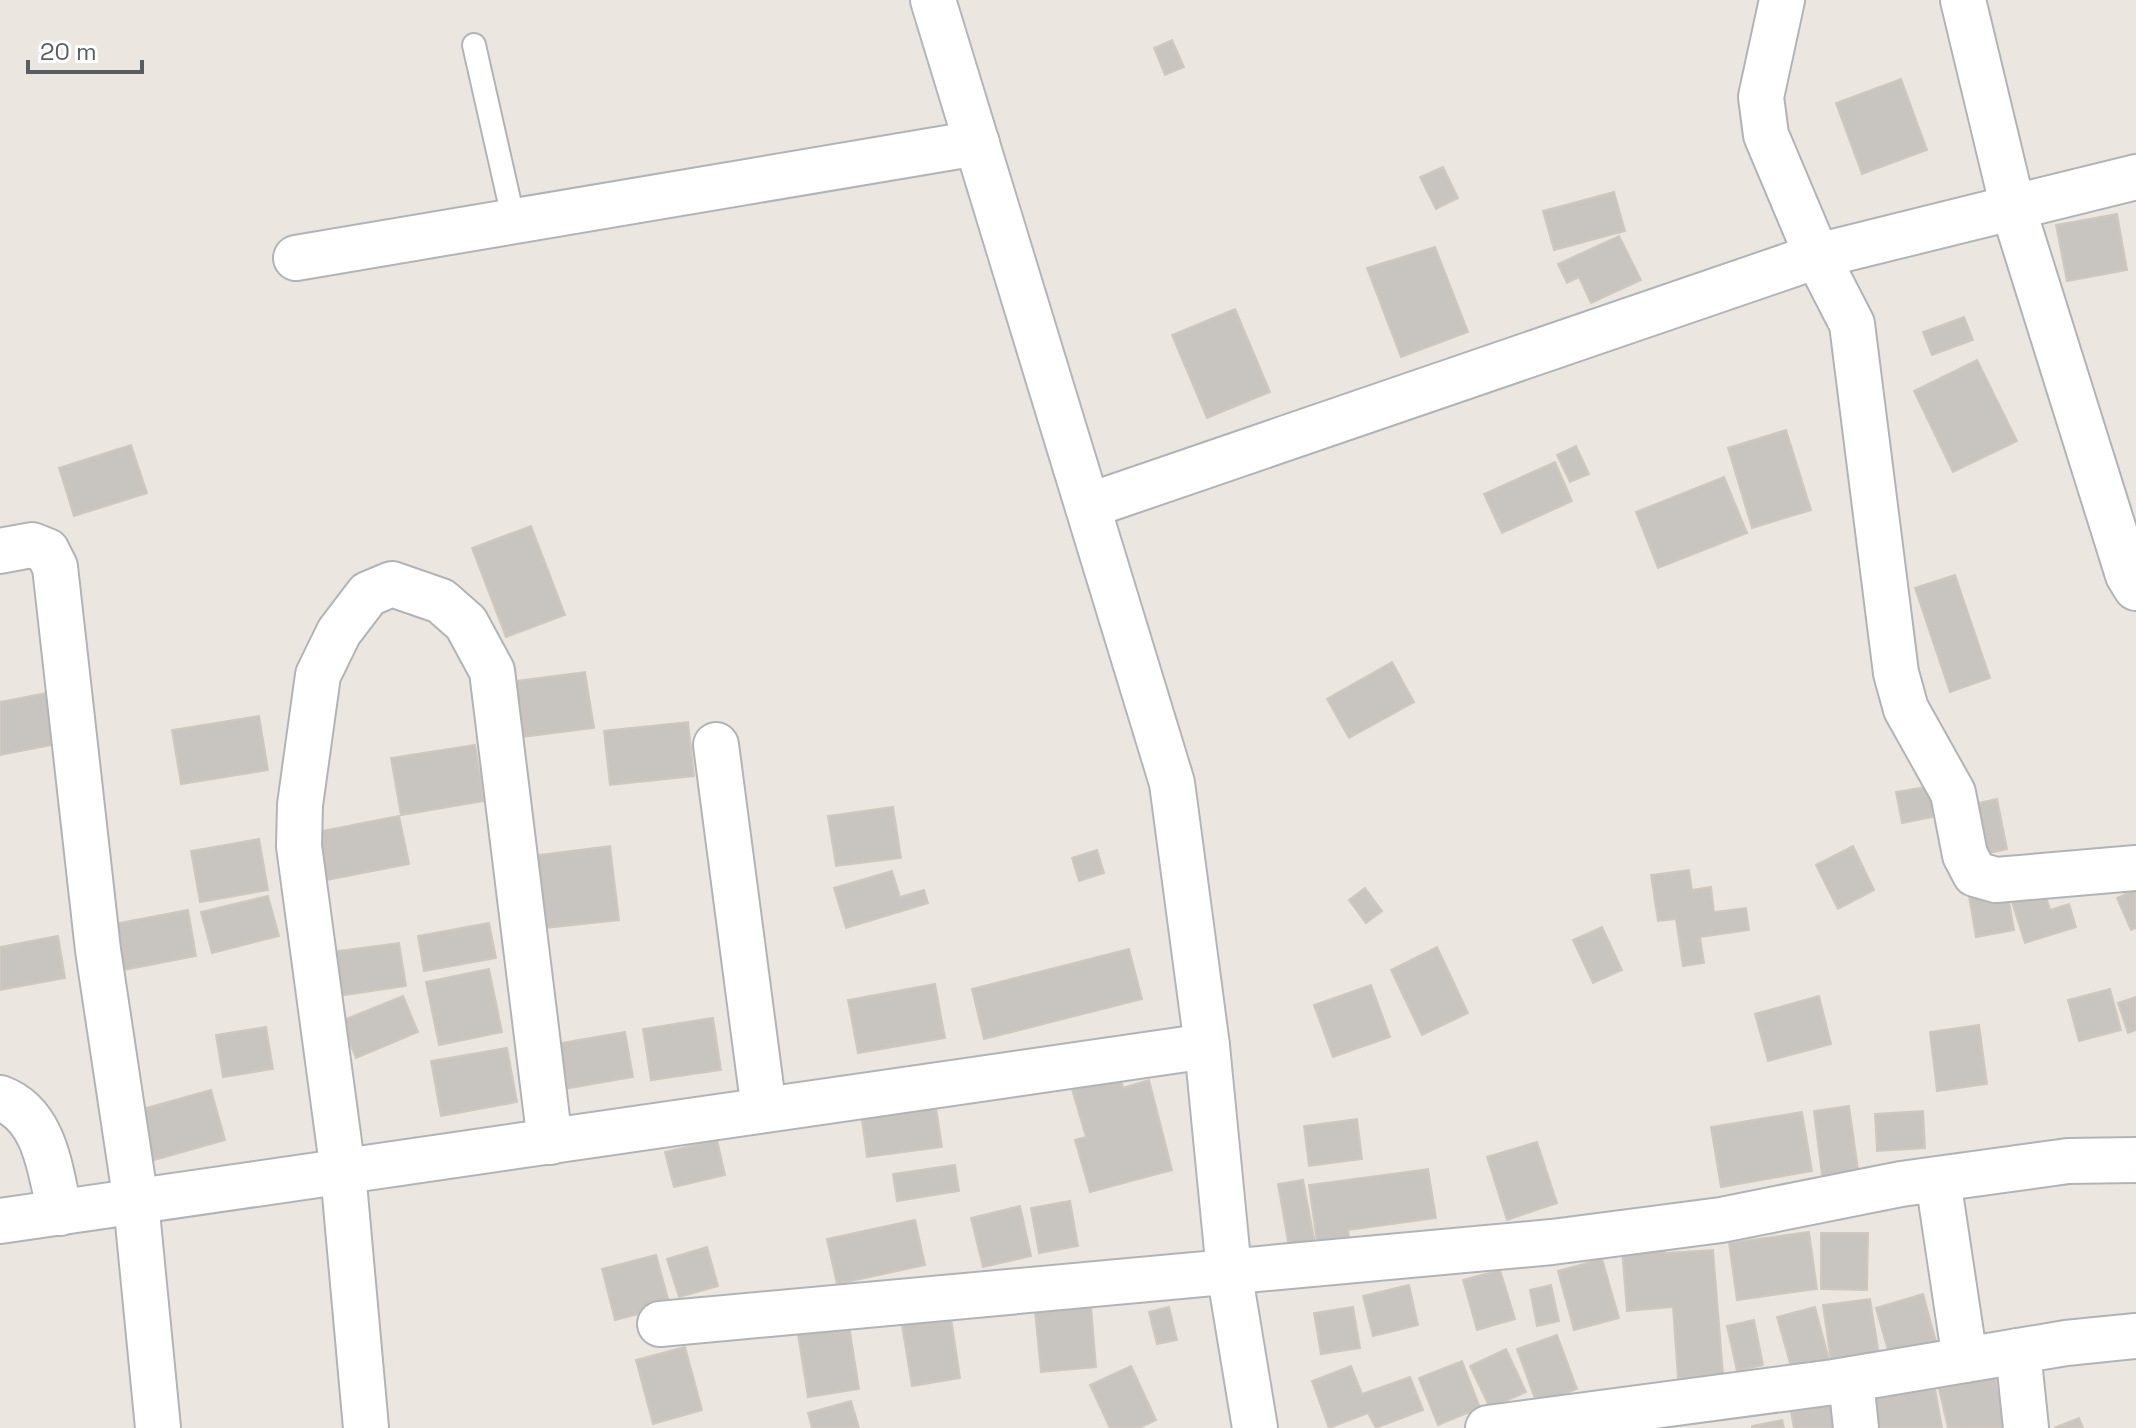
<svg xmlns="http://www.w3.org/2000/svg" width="2136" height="1428" viewBox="0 0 2136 1428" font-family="'Space Grotesk',sans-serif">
	<rect width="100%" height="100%" fill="#ebe7e0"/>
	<!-- building -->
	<g fill="#c8c4bf" stroke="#d0c8be" stroke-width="2">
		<polygon points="1172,40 1184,67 1165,75 1154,48"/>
		<polygon points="1901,79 1927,150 1862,174 1836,103"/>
		<polygon points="1443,167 1458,198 1436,209 1420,177"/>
		<polygon points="1614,192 1625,231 1554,250 1543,211"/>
		<polygon points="2117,214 2127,270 2067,281 2056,225"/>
		<polygon points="1619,236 1641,280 1591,303 1579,277 1567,283 1558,264"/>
		<polygon points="1435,247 1468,332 1401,357 1367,268"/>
		<polygon points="1235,309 1270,392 1207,418 1172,335"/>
		<polygon points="1964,317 1973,340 1932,355 1923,332"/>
		<polygon points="1977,360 2017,441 1953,472 1914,391"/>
		<polygon points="1786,430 1811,510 1752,528 1728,448"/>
		<polygon points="131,445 147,493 74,516 59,468"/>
		<polygon points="1576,446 1589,474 1570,482 1557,455"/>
		<polygon points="1555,462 1572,501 1502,533 1484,494"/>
		<polygon points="1724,477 1747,533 1658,568 1636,512"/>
		<polygon points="531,526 565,615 506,637 472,548"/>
		<polygon points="1955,575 1990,678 1950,692 1915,588"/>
		<polygon points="1392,662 1414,702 1349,738 1327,699"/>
		<polygon points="585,672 594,728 523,737 515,681"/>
		<polygon points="52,692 62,743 0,755 0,702"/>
		<polygon points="259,716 268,770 181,784 172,730"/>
		<polygon points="688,722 694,776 610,785 604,731"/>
		<polygon points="475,745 484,801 401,815 391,758"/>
		<polygon points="1932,786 1937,816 1902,823 1896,792"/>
		<polygon points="1997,799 2007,849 1976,856 1965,806"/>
		<polygon points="893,807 901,858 836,866 828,816"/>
		<polygon points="399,816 409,864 321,881 312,833"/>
		<polygon points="259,839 268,890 200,902 191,851"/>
		<polygon points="610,846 619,920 537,929 530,856"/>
		<polygon points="1853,846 1874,890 1838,909 1816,865"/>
		<polygon points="1097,850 1104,873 1079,881 1072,858"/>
		<polygon points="1689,870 1692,890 1711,887 1714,912 1746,908 1749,930 1700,937 1704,963 1683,966 1676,919 1658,921 1651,875"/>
		<polygon points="892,871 900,897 924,890 928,903 846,928 834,888"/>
		<polygon points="2042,883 2050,910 2069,904 2076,927 2025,943 2009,893"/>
		<polygon points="1365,888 1382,911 1366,923 1349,900"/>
		<polygon points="2136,889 2136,928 2131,930 2117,898"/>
		<polygon points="2007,890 2014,930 1976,937 1969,896"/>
		<polygon points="268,896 279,936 212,953 201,912"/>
		<polygon points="188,910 196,956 123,970 114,924"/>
		<polygon points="489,923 496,958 424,971 418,936"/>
		<polygon points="1602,927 1622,970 1593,983 1573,940"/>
		<polygon points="58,936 65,978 0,990 0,947"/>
		<polygon points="399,943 406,986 337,996 330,952"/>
		<polygon points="1437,947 1468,1013 1422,1035 1391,970"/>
		<polygon points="1129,949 1142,999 984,1039 972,989"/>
		<polygon points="489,969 502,1032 439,1045 426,982"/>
		<polygon points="935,984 945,1038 858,1053 848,1000"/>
		<polygon points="1371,985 1390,1037 1333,1057 1314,1005"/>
		<polygon points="2110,989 2121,1030 2079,1041 2068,1000"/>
		<polygon points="403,996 418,1032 356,1058 341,1021"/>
		<polygon points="1819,996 1831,1044 1768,1061 1755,1014"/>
		<polygon points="2136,997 2136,1030 2128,1033 2118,1003"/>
		<polygon points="713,1018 721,1070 651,1080 643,1029"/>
		<polygon points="1979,1025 1987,1084 1937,1091 1930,1032"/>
		<polygon points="266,1027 273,1069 223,1077 216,1035"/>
		<polygon points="625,1032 633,1077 564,1089 556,1044"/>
		<polygon points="507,1048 517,1102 441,1116 431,1061"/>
		<polygon points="1117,1065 1123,1088 1149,1080 1172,1170 1090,1192 1075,1140 1086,1137 1069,1079"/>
		<polygon points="211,1090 225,1140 147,1162 132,1112"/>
		<polygon points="935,1101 942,1147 867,1157 861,1112"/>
		<polygon points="1849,1106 1858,1170 1822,1175 1814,1111"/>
		<polygon points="1923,1111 1925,1148 1877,1151 1875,1114"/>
		<polygon points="1802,1112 1812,1171 1721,1187 1711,1127"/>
		<polygon points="1357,1119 1362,1159 1309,1166 1304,1126"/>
		<polygon points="717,1140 725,1175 674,1187 665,1152"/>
		<polygon points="1537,1142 1557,1203 1507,1220 1487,1157"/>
		<polygon points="955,1165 959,1191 897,1201 893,1174"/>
		<polygon points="1428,1169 1436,1218 1348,1230 1349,1237 1317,1242 1309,1185"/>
		<polygon points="1303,1180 1316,1249 1290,1253 1278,1184"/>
		<polygon points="1070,1201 1078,1246 1039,1253 1031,1208"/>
		<polygon points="1020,1206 1031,1256 983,1267 971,1218"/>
		<polygon points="915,1220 925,1265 837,1284 827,1239"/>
		<polygon points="1809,1232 1817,1289 1737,1300 1729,1243"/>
		<polygon points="1821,1233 1868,1233 1867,1290 1821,1289"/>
		<polygon points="1664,1245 1665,1253 1713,1250 1723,1374 1678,1378 1673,1307 1627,1311 1622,1249"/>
		<polygon points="707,1247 718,1286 679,1297 667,1259"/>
		<polygon points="656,1255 670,1306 615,1320 602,1269"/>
		<polygon points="1602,1259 1619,1318 1574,1330 1558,1271"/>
		<polygon points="1500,1270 1515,1319 1477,1330 1463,1280"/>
		<polygon points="1409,1285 1418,1325 1373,1336 1363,1296"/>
		<polygon points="1551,1285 1559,1321 1537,1326 1530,1290"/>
		<polygon points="1923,1294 1940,1356 1893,1368 1876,1308"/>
		<polygon points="1870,1299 1880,1361 1832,1368 1823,1305"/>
		<polygon points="1091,1307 1096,1367 1041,1372 1035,1311"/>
		<polygon points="1169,1307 1177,1340 1157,1344 1149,1312"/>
		<polygon points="1353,1307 1360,1348 1321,1354 1314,1313"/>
		<polygon points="1815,1307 1831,1367 1794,1377 1777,1317"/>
		<polygon points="951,1318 960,1378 912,1386 902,1325"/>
		<polygon points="1754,1320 1763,1365 1737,1371 1727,1326"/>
		<polygon points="849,1326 859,1389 808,1397 798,1334"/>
		<polygon points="1557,1335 1577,1389 1537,1404 1517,1349"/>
		<polygon points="685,1347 702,1410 653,1424 636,1360"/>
		<polygon points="1506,1349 1526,1392 1490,1408 1470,1366"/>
		<polygon points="1462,1361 1480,1408 1438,1425 1419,1378"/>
		<polygon points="1131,1366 1156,1420 1139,1428 1110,1428 1090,1385"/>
		<polygon points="1351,1366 1362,1394 1410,1377 1423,1410 1376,1428 1368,1413 1329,1428 1312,1381"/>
		<polygon points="1995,1377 2007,1427 1948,1428 1939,1389"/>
		<polygon points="1934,1383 1942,1428 1879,1428 1873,1393"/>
		<polygon points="851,1401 859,1428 812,1428 808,1413"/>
		<polygon points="1838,1404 1842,1428 1794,1428 1791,1412"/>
		<polygon points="2079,1418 2083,1428 2054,1428"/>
		<polygon points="1782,1420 1784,1428 1752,1428 1752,1426"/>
	</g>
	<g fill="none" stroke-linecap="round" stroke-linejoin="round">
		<!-- lane casing -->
		<g stroke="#b1b4b7" stroke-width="26">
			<polyline id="lane" points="474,45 514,222"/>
		</g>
		<!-- street casing -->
		<g stroke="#b1b4b7" stroke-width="48">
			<g id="street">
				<polyline points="1782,0 1761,97 1766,135 1817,256 1852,324 1896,673 1906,709 1953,793 1965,855 1975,874 1996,880 2136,868"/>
				<polyline points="1963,0 2013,208 2128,575 2136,588"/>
				<polyline points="296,258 977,143"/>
				<polyline points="1088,506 1817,256 2136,177"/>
				<polyline points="0,551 32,545 47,551 55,567 98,950 136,1202 158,1428"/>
				<polyline points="716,745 764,1110"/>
				<path d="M0 1098C46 1115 50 1171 60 1213"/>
				<polyline points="1938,1180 1965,1360"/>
				<polyline points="0,1221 1207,1046"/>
				<polyline points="660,1324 1552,1242 1721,1220 1901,1184 2068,1161 2136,1160"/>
				<polyline points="2018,1351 2026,1428"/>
				<polyline points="1851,1380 1856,1428"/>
				<polyline points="366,1428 343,1172 299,846 300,805 318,675 339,632 368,594 392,584 441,601 466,623 492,671 550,1142"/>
				<polyline points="1488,1428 1834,1382 2066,1343 2136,1336"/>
			</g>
		</g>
		<!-- secondary casing -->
		<g stroke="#b2b6ba" stroke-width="48">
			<polyline id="secondary" points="933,0 1172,783 1207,1046 1229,1271 1255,1428"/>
		</g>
		<!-- lane -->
		<use href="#lane" stroke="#fff" stroke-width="22"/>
		<!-- street -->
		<use href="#street" stroke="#fff" stroke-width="44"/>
		<!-- secondary -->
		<use href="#secondary" stroke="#fff" stroke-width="44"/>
	</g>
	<!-- scale -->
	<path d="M28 60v12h114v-12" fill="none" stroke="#585d60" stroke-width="4"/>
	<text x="40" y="60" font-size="24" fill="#585d60" stroke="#ffffff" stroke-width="6" paint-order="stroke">20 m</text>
</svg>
